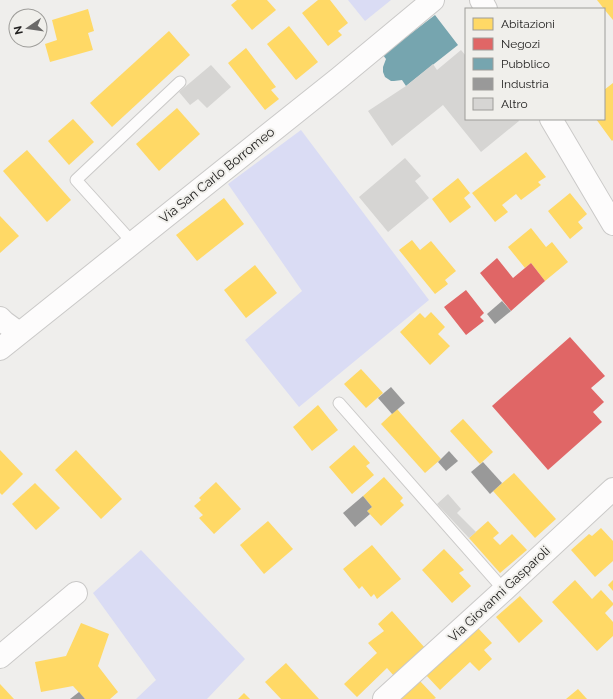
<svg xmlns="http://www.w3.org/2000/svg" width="613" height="699" viewBox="0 0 613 699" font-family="Raleway,sans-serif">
	<rect width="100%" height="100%" fill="#efeeec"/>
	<!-- green -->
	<g fill="#dadcf4">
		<polygon points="348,0 391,0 365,21"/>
		<polygon points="301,130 429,300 299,407 245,340 302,291 228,184"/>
		<polygon points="141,550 245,659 207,699 136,699 156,680 93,593"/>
	</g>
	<!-- homes -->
	<g fill="#ffd966">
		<polygon points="237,0 267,0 276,10 252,30 231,5"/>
		<polygon points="318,0 330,0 348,23 338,31 342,35 328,46 302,13"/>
		<polygon points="597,0 613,0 613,20 604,9"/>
		<polygon points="88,9 94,31 88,33 93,50 50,62 45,44 57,40 52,20"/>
		<polygon points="289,26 318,62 296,80 267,44"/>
		<polygon points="169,31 190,55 112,127 90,103"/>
		<polygon points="246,48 276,87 271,90 279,99 265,110 228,63"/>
		<polygon points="613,83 613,140 612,141 596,119 604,119 604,90"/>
		<polygon points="177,108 200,134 159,171 136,144"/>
		<polygon points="73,119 94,142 69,165 48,141"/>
		<polygon points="27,150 71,200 47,222 3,171"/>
		<polygon points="526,152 546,177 538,182 541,185 521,200 516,194 502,205 508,212 495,222 472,193"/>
		<polygon points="458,178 470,193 464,198 471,207 450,223 432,199"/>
		<polygon points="570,193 587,214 578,222 583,228 570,239 548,211"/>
		<polygon points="224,198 244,224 197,261 176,235"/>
		<polygon points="0,216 19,236 0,253"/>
		<polygon points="531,228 546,247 552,242 568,262 545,281 531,263 525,268 508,247"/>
		<polygon points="412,240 420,250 431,241 456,271 445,280 448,284 435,294 399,250"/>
		<polygon points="255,265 277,293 246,318 224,290"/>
		<polygon points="431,312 445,327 438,334 450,346 430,365 400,332 420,313 425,318"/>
		<polygon points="361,369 383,393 366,408 344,384"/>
		<polygon points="318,405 338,430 312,451 293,427"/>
		<polygon points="397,409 441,459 425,473 381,424"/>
		<polygon points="463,419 493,452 480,464 450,431"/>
		<polygon points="354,445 370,463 366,466 374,475 352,494 329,467"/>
		<polygon points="0,450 23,474 2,495 0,493"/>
		<polygon points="76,450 122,499 101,519 55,470"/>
		<polygon points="514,473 556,519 535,538 493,491"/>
		<polygon points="384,477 403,498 400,501 404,505 381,526 367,511 372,507 363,496"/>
		<polygon points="216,482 241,509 214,534 199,518 203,515 194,506 201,500 199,498"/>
		<polygon points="35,483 60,508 36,530 12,504"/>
		<polygon points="268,521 293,549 264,574 240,545"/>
		<polygon points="488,521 499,533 493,538 500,545 512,534 527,550 500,573 469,538"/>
		<polygon points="601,528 613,541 613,561 595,577 571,550 589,534 592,536"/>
		<polygon points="372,545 401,579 377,599 374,594 371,597 362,586 359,589 343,569"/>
		<polygon points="444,549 464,570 459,573 471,586 452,603 422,570"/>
		<polygon points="575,580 592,599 601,590 613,603 613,605 605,613 613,622 613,636 597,651 552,602"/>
		<polygon points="613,580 613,591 608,585"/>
		<polygon points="520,596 543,621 519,643 496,617"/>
		<polygon points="392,611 425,648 394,676 387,668 357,697 344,684 377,653 368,643 384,631 378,624"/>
		<polygon points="81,623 109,634 98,666 118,692 110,699 85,699 73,686 41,692 35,662 66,656"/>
		<polygon points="478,628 492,643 484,650 492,659 479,671 470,662 440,690 426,675"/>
		<polygon points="286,663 319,699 281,699 265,682"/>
		<polygon points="419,680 436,698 434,699 399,699"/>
		<polygon points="0,684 14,699 0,699"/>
		<polygon points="578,689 587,699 566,699"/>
		<polygon points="244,693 250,699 238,699"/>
	</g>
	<!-- shops -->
	<g fill="#e06666">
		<polygon points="497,258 513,278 531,263 545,281 511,311 480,273"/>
		<polygon points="466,290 484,313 480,317 484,321 466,335 444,307"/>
		<polygon points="570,337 605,376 591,388 604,402 593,412 602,422 548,470 492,406"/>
	</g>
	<!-- public -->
	<polygon fill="#76a5af" points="435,15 458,45 406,86 402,80 394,81 391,81 385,77 383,72 383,67 386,59 383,55"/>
	<!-- industry -->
	<g fill="#999">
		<polygon points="502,301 511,311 495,324 487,314"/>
		<polygon points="391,387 405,403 392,414 378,398"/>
		<polygon points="449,451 458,461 446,471 438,462"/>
		<polygon points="483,462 502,483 490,494 471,472"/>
		<polygon points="363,496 372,507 367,511 370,514 355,527 343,513"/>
		<polygon points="79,692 85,699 70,699"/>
	</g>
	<!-- building -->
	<g fill="#d6d5d3">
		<polygon points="461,50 466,56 466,119 518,119 519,121 481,152 443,105 392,146 368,111 406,86 433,64 437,70"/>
		<polygon points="211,65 231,87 207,108 198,99 190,105 179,92"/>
		<polygon points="405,158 421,176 415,181 429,198 388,232 359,197"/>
		<polygon points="448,494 461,509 457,513 476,532 469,538 437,504"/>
	</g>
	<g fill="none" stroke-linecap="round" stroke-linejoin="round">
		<!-- service casing -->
		<g stroke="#cac9c8" stroke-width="13">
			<g id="service">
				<polyline points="133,243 76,180 180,82"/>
				<polyline points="339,403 504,590"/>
			</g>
		</g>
		<!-- minor casing -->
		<g stroke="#cac9c8" stroke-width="24">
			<g id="minor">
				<polyline points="0,318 4,322 19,333"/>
				<polyline points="0,349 339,78 433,0"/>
				<polyline points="0,657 76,593"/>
				<polyline points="384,699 504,590 613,489"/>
			</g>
		</g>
		<!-- tertiary casing -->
		<g stroke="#cac9c8" stroke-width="24">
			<g id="tertiary">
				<polyline points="481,0 486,9"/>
				<polyline points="551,119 613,224"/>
			</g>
		</g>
		<!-- service -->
		<use href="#service" stroke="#fdfcfc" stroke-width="11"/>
		<!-- minor -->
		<use href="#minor" stroke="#fdfcfc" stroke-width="22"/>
		<!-- tertiary -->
		<use href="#tertiary" stroke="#fdfcfc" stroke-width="22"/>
	</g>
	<g text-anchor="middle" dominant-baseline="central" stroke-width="4" stroke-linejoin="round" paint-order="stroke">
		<!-- street labels -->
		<g font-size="13" fill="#232221" stroke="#f0efeb">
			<text transform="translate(217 175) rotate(-39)">Via San Carlo Borromeo</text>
			<text transform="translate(499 594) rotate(-43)">Via Giovanni Gasparoli</text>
		</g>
	</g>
	<!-- legend -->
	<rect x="465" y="8" width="140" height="112" fill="#f0efeb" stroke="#9e9d9a"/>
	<rect x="473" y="18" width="20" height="12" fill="#ffd966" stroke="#9e9d9a"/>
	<text x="501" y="28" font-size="12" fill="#232221">Abitazioni</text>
	<rect x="473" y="38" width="20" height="12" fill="#e06666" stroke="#9e9d9a"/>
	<text x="501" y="48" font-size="12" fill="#232221">Negozi</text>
	<rect x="473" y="58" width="20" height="12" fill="#76a5af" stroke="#9e9d9a"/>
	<text x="501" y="68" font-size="12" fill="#232221">Pubblico</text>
	<rect x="473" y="78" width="20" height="12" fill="#999999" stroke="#9e9d9a"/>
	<text x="501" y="88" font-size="12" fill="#232221">Industria</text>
	<rect x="473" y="98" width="20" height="12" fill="#d6d5d3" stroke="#9e9d9a"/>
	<text x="501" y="108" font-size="12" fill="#232221">Altro</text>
	<!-- north arrow -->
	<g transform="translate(28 28) rotate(257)"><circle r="19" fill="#f0efeb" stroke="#9e9d9a"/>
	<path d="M0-3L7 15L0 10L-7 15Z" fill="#6a6968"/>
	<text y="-6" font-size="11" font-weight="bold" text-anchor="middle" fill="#232221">N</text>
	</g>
</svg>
